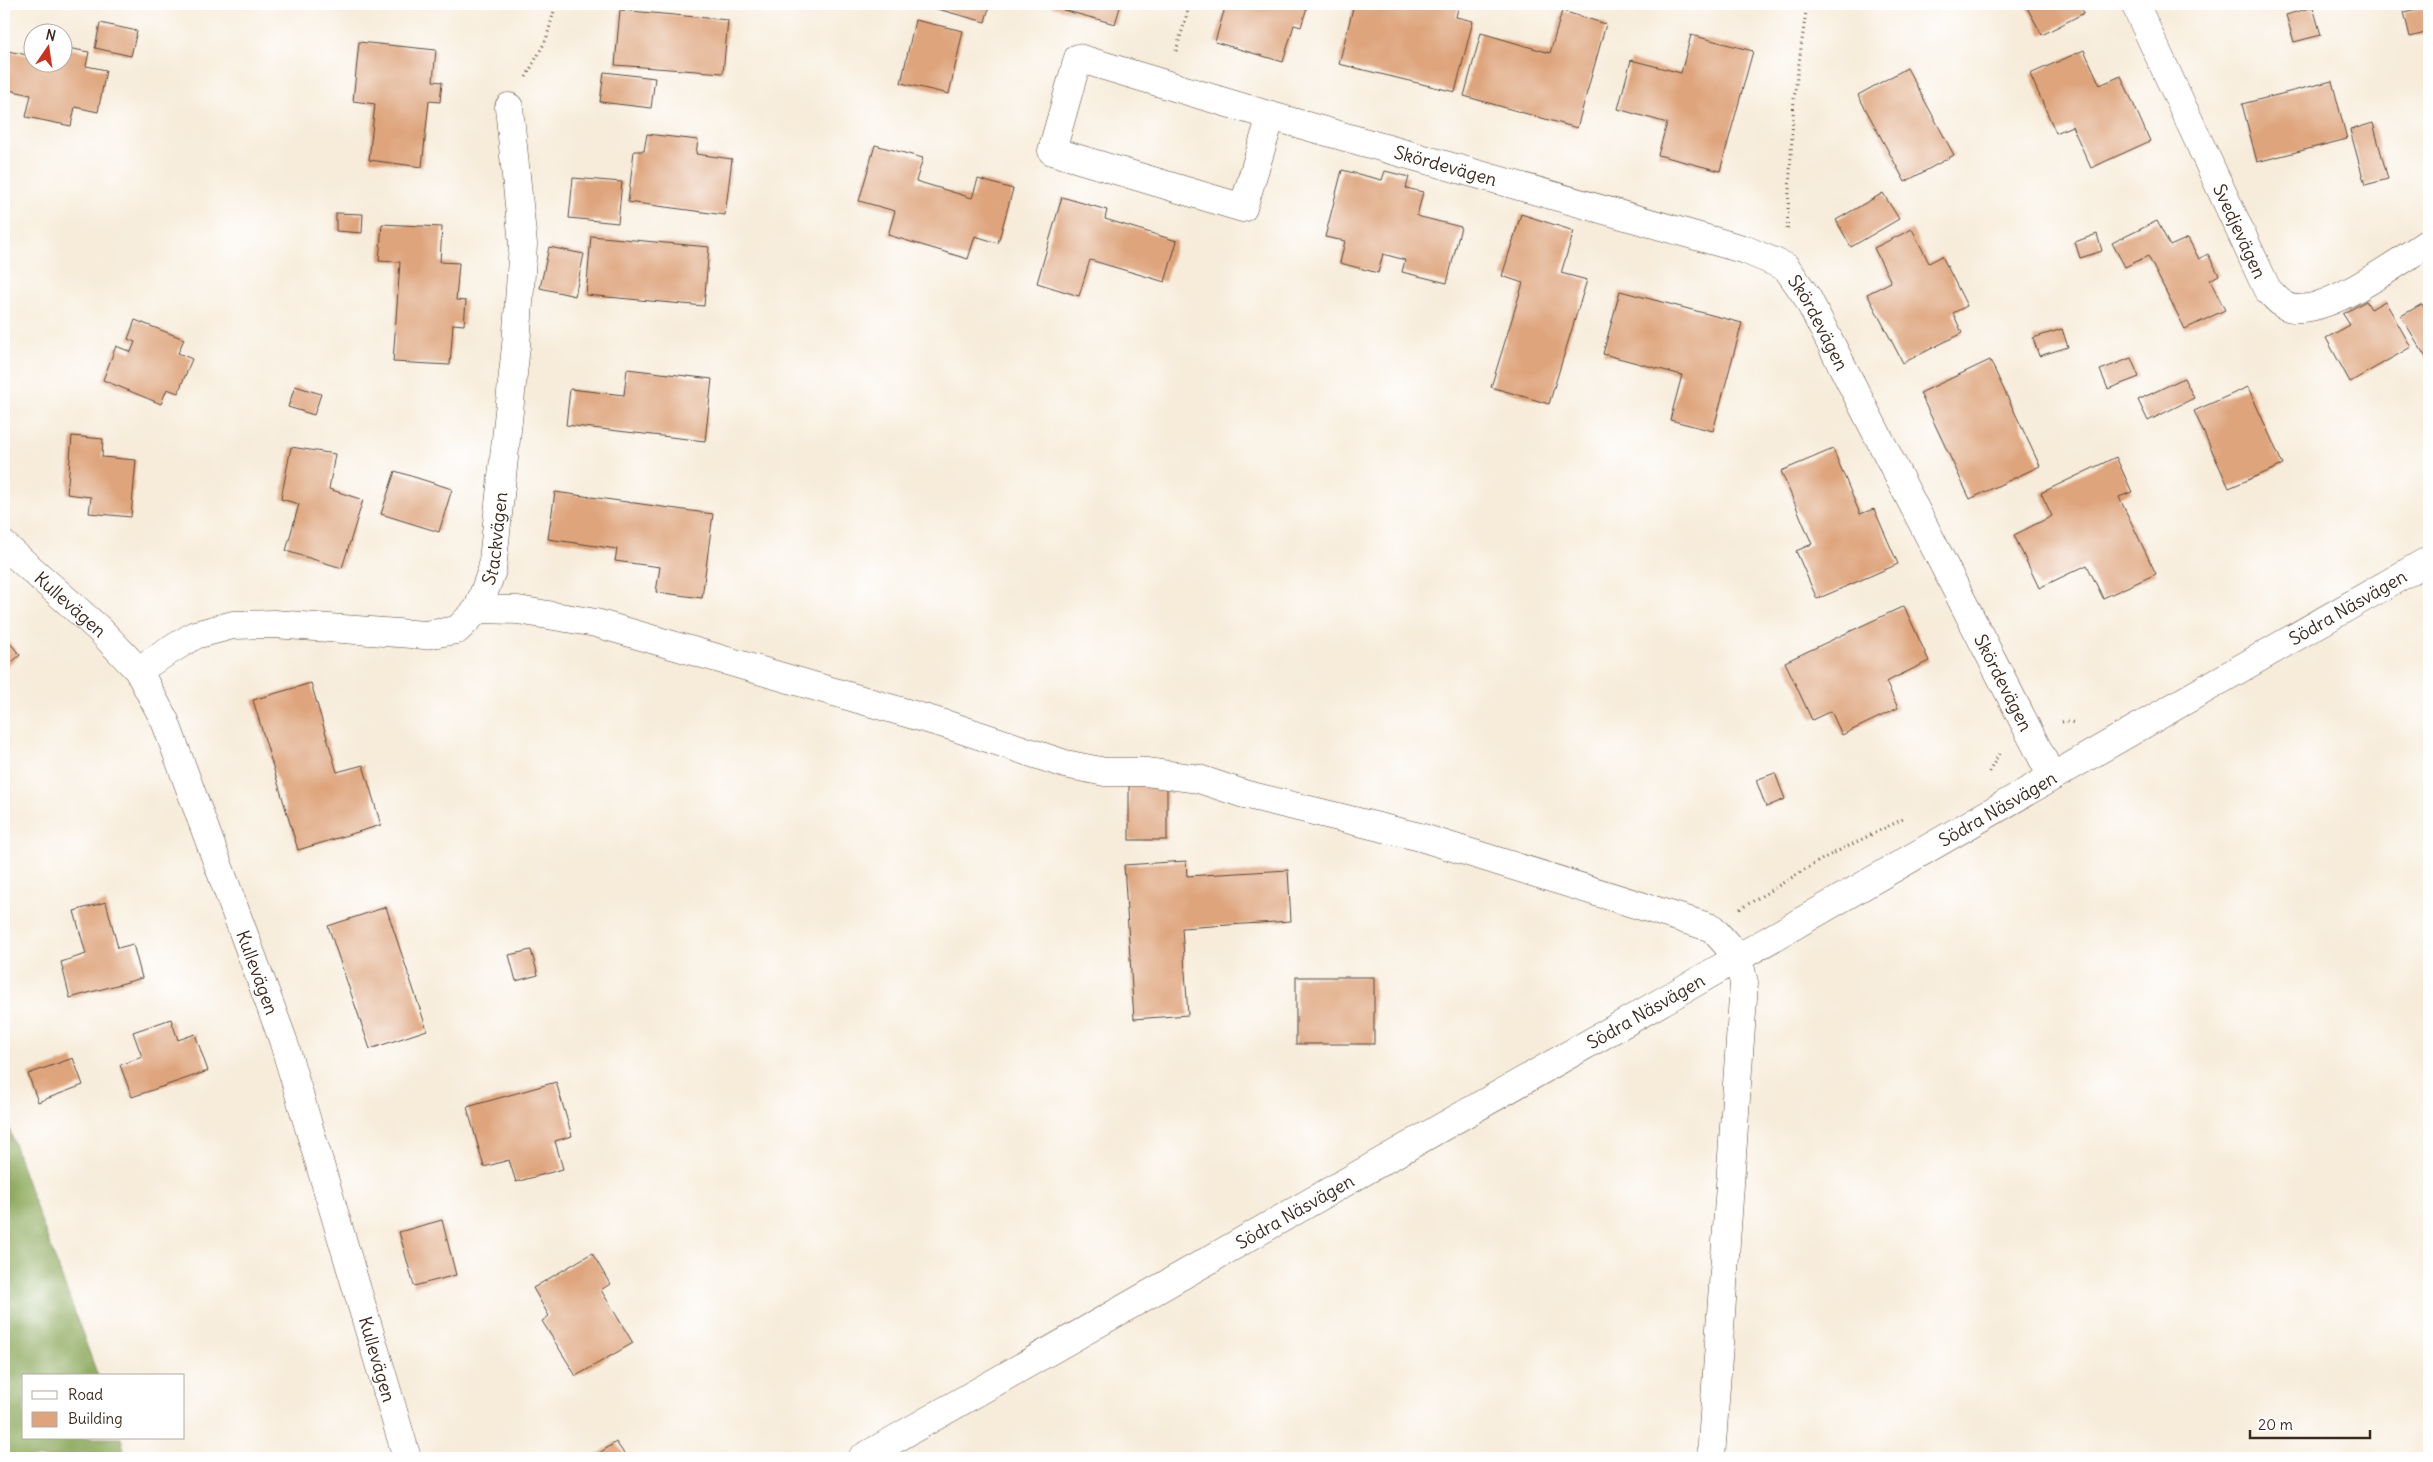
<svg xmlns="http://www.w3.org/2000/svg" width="2433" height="1462" viewBox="0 0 2433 1462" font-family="Delius,sans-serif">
	<rect width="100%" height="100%" fill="#fff"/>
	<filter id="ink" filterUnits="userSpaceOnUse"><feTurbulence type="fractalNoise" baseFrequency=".02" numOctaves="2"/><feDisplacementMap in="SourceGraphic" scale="10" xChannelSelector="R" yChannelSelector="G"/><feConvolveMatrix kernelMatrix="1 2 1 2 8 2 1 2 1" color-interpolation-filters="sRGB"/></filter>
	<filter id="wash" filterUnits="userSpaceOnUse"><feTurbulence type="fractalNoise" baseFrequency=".0096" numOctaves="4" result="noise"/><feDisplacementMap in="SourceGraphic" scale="20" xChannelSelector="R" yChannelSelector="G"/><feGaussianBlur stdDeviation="1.12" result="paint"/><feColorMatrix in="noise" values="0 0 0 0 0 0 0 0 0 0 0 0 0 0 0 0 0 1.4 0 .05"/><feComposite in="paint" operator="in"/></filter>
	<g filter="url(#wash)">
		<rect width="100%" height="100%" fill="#f7ecda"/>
		<!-- forest -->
		<polygon fill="#8ca95c" stroke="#646a3d" points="4,1112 24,1174 98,1376 24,1376 24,1438 121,1438 126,1458 4,1458"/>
		<g id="blocks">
			<!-- building -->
			<g fill="#dea47c">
				<polygon points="919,4 990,4 985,22"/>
				<polygon points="1052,4 1121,4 1115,24 1052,7"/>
				<polygon points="1226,4 1308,4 1301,27 1294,25 1283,62 1215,42"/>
				<polygon points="1354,4 1398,4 1414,8 1415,4 1459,4 1456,17 1473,21 1455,92 1339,64"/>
				<polygon points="2025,4 2079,4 2084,13 2042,35"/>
				<polygon points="2429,6 2429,32 2410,37 2404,12"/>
				<polygon points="2313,7 2321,35 2294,42 2286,15"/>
				<polygon points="620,10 728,20 723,73 615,65"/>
				<polygon points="1562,11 1606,24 1577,128 1464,96 1481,33 1550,53"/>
				<polygon points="915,20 963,31 949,94 901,83"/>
				<polygon points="100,23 137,31 131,56 95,48"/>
				<polygon points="1691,35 1753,51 1720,171 1658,155 1667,123 1618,109 1631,60 1681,73"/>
				<polygon points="359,42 436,50 433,81 442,82 440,102 429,101 422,167 369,160 375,104 353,101"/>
				<polygon points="62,47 89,52 86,66 106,70 98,112 75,107 71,126 26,117 31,95 4,89 4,72 8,51 32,56 32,62 62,62"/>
				<polygon points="2084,50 2100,85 2121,76 2150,141 2091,168 2072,126 2056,133 2030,74"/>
				<polygon points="1907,68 1954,155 1905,182 1858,95"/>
				<polygon points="604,72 655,78 651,108 600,102"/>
				<polygon points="2332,81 2347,139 2257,162 2242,104"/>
				<polygon points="2373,123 2388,179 2365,185 2350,130"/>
				<polygon points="647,134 698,140 696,154 732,159 725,215 628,202 634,151 644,151"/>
				<polygon points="875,145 923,158 916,181 972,198 978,179 1013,189 998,243 975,236 968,259 888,235 895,211 859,201"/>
				<polygon points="1342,170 1382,180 1385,171 1409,177 1406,188 1423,192 1417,216 1461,227 1447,283 1402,272 1405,260 1383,254 1378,273 1340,263 1345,241 1325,237"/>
				<polygon points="573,178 622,182 618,223 569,218"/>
				<polygon points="1883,193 1899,219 1851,247 1836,220"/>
				<polygon points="1062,197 1107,210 1105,219 1177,241 1165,282 1090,260 1079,296 1037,283"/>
				<polygon points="336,213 363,214 362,233 336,231"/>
				<polygon points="1521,214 1574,231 1561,273 1587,280 1549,404 1491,387 1523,283 1502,276"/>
				<polygon points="2157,221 2170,246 2188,238 2199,259 2208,254 2219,275 2210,280 2225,310 2185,329 2148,256 2125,267 2112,243"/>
				<polygon points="382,224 442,227 440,262 459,263 456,300 466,301 464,325 453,324 450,365 393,362 400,262 379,261"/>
				<polygon points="1912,229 1929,263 1942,256 1967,306 1953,313 1962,333 1903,363 1867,294 1891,282 1874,248"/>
				<polygon points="2097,234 2102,251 2080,258 2075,242"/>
				<polygon points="591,236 709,247 704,306 586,295"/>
				<polygon points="549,247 584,254 575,296 540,288"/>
				<polygon points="1620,291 1742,323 1713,431 1670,420 1682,375 1603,354"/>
				<polygon points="2366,301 2371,309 2385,301 2411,347 2350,382 2326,338 2350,325 2343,314"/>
				<polygon points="2422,304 2429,316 2428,361 2401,316"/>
				<polygon points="135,320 184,339 178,353 192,359 178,393 167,389 161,404 103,380 116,346 131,352 135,342 128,339"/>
				<polygon points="2062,329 2068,347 2039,356 2033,338"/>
				<polygon points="2131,358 2139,377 2108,389 2100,370"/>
				<polygon points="1990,360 2040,466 1970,499 1920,393"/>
				<polygon points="627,369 712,379 705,441 566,425 570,389 624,395"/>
				<polygon points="2184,378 2194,398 2148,421 2138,400"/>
				<polygon points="295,386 321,394 314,415 288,407"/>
				<polygon points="2248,387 2283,465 2229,488 2194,411"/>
				<polygon points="72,436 103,439 102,457 136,460 131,517 89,513 91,497 67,494"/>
				<polygon points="291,447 335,454 329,489 363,500 342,568 286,551 299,504 281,499"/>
				<polygon points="1833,449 1860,514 1874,509 1898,564 1817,599 1796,551 1812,544 1781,471"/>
				<polygon points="2116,457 2132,492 2119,497 2156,574 2103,598 2087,565 2039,588 2014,535 2052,516 2041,493"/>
				<polygon points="395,471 452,489 439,532 381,514"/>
				<polygon points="555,492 713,514 702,598 656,592 660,567 615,561 617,549 548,539"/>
				<polygon points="1904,606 1929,661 1886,682 1898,708 1842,735 1831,711 1812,720 1785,662"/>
				<polygon points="4,636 20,655 4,669"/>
				<polygon points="311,683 337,772 363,765 381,825 298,850 253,700"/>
				<polygon points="1775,773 1785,799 1766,807 1756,780"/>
				<rect x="1129" y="779" width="38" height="61"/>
				<polygon points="1186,861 1187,876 1288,870 1291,921 1182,928 1188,1015 1134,1019 1124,865"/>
				<polygon points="106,902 118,948 133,944 142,978 70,998 61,962 86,954 74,911"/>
				<polygon points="386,907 427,1030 370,1049 328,926"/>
				<polygon points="531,950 538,975 516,981 509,955"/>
				<rect x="1296" y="977" width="78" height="67"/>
				<polygon points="171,1019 178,1040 195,1034 208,1071 132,1097 120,1065 142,1057 133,1032"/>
				<polygon points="73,1058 83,1085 38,1102 28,1074"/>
				<polygon points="556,1082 572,1136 555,1141 563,1169 516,1182 509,1160 484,1167 467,1107"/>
				<polygon points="442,1220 456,1275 414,1286 399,1232"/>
				<polygon points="592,1253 610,1284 601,1290 633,1343 576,1376 542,1321 549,1316 533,1288"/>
				<polygon points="616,1442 627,1458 592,1458"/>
			</g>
		</g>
	</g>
	<g filter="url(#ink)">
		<use href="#blocks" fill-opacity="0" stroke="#57473a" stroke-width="1"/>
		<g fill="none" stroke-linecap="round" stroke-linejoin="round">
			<!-- minor casing -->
			<g stroke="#57473a" stroke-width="29">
				<g id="minor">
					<path id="s1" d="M2135 4 2267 289C2272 294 2278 301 2284 305 2316 324 2401 260 2429 242"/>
					<path id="s2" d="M1271 116 1243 208 1052 151 1078 58 1271 116 1746 250 1786 267 1807 297 2052 777"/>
					<path id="s3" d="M4 545 100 630 138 670 165 721 283 1040 407 1458"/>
					<polyline points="478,609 518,610 596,623 948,725 1065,764 1105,772 1146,772 1199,779 1244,794 1420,837 1712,928 1738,957 1744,983 1711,1458"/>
					<path id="s4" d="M138 670 195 635 233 625 274 624 425 635 457 630 478 609 492 570 516 346 523 244 509 107"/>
					<path id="s5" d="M862 1458 1670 997 2429 560"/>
				</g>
			</g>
			<!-- path -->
			<g stroke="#57473a" stroke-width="3" stroke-dasharray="1 4" stroke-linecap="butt">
				<polyline points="1176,51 1190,4"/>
				<polyline points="526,77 546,40 556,4"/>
				<polyline points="1787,229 1794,99 1807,4"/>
				<polyline points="2062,722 2066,721 2075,723"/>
				<polyline points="1989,772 2000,752"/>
				<polyline points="1740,909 1824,858 1903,819"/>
			</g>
			<!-- minor -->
			<use href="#minor" stroke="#fff" stroke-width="28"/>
		</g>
	</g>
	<g text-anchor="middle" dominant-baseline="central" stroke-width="4.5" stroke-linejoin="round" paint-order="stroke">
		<!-- street labels -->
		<g font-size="18" fill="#3b2a1e" stroke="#fff">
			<text stroke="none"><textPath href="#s2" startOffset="775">Skördevägen</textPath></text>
			<text stroke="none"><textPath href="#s1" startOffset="250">Svedjevägen</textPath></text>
			<text stroke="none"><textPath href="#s2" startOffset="1195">Skördevägen</textPath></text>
			<text stroke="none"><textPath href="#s4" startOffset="434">Stackvägen</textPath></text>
			<text stroke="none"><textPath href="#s3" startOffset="89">Kullevägen</textPath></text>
			<text stroke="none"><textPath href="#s5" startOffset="1712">Södra Näsvägen</textPath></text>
			<text stroke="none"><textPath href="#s2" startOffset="1600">Skördevägen</textPath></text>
			<text stroke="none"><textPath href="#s5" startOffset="1308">Södra Näsvägen</textPath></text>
			<text stroke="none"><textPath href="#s3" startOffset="509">Kullevägen</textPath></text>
			<text stroke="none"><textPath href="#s5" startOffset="902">Södra Näsvägen</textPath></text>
			<text stroke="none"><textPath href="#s5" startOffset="498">Södra Näsvägen</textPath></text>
			<text stroke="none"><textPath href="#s3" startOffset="914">Kullevägen</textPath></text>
		</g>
	</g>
	<!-- margin -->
	<rect width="2433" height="1462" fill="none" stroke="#fff" stroke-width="20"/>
	<!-- legend -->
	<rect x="22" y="1374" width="162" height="65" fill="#ffffff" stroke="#b1aaa5"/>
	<rect x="32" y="1391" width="25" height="8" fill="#ffffff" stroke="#b1aaa5"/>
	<text x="68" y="1400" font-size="15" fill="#3b2a1e">Road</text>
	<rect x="32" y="1412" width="25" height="15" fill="#dea47c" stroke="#b1aaa5"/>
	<text x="68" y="1424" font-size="15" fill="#3b2a1e">Building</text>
	<!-- north arrow -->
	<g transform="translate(48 48) rotate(13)"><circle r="24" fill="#ffffff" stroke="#b1aaa5"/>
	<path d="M0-4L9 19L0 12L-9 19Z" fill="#c8321e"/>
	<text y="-8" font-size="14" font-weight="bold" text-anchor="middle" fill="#3b2a1e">N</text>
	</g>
	<!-- scale -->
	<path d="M2250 1430v8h120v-8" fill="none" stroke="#3b2a1e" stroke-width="2.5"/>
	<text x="2258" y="1430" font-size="15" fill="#3b2a1e" stroke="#ffffff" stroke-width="4" paint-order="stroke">20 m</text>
</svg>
